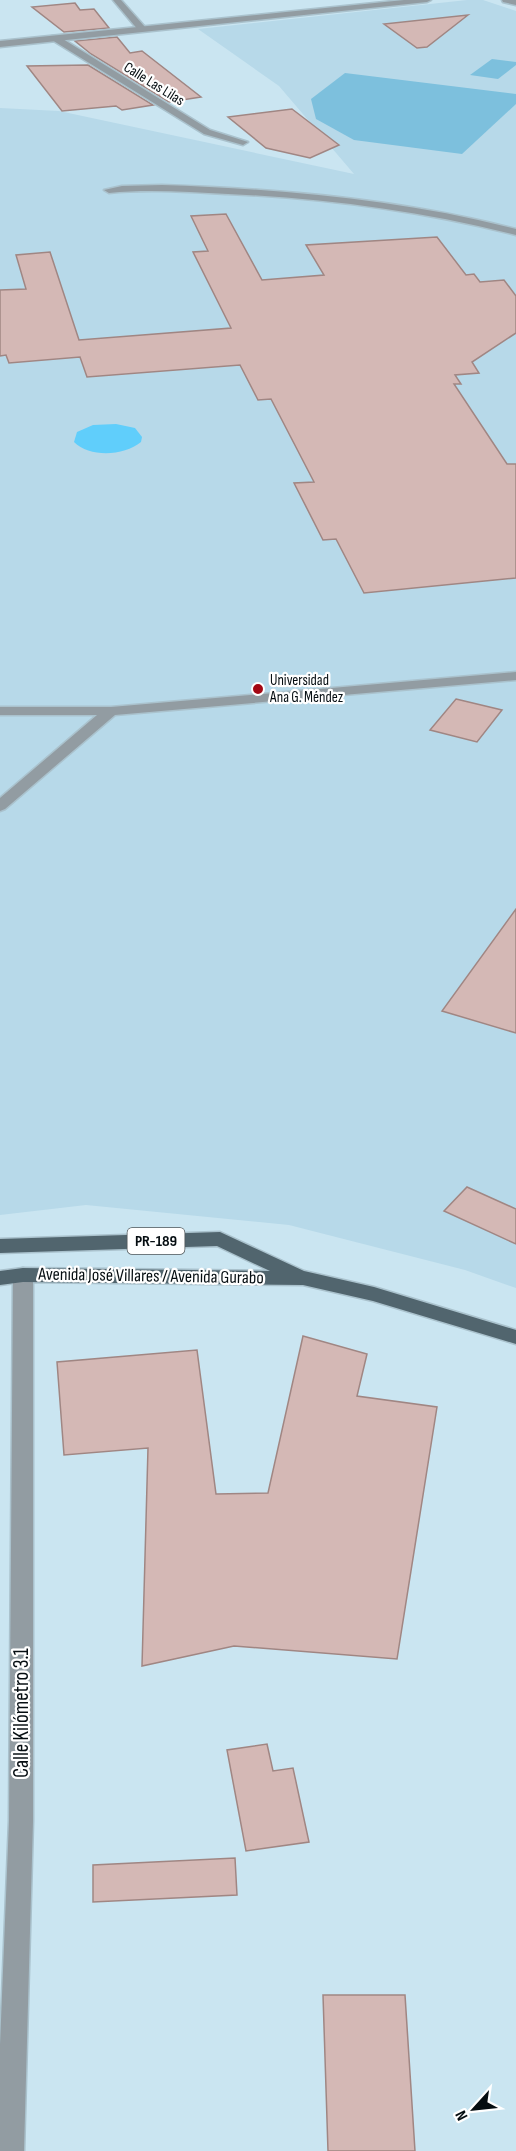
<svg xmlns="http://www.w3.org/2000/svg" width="516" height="2151" viewBox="0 0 516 2151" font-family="'Sofia Sans Condensed',sans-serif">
	<rect width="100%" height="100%" fill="#cae5f1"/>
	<!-- built -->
	<polygon fill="#b7d9e9" points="467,0 483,0 516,11 516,1288 465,1270 289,1225 86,1205 0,1215 0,108 59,111 354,174 279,86 198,29"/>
	<!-- green -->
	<g fill="#7dc0dd">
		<polygon points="492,59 516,62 516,65 498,79 470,75"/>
		<polygon points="345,73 516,94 516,104 462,154 354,140 316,119 311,99"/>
	</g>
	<!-- water -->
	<path fill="#60cefb" d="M116 424 135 428 142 437 141 442C124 456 90 458 74 442L77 432 93 425Z"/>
	<!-- building -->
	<g fill="#d4b8b5" stroke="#a08683" stroke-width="1.5">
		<polygon points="75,3 80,10 94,9 109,28 64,32 32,7"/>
		<polygon points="468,15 427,47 417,48 384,24"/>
		<polygon points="117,37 130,53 142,51 201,97 169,102 91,54 75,41"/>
		<polygon points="88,65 153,105 122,110 116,106 62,111 27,66"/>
		<polygon points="292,109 339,145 310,158 266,148 228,117"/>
		<polygon points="226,214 262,280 324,275 306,245 437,237 466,275 474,274 480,282 504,280 516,296 516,333 472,362 479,373 455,375 461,384 454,384 507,464 516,464 516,578 364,593 336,539 323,540 294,483 314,482 271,399 258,400 240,365 87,377 80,357 9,363 6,355 0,356 0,290 26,289 16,255 50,252 79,340 231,328 193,252 208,251 191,216"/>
		<polygon points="456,699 502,710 477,742 430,730"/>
		<polygon points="516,909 516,1033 442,1011"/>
		<polygon points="467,1187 516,1209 516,1244 444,1211"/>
		<polygon points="303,1336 367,1354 357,1396 437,1407 397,1659 234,1646 142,1666 148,1448 64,1455 57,1362 197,1350 216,1494 268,1493"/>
		<polygon points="267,1744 273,1771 293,1768 309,1842 246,1851 227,1750"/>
		<polygon points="235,1858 237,1895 93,1902 93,1865"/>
		<polygon points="323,1995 405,1995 415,2151 328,2151"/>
	</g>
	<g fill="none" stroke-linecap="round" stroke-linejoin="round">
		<!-- minor casing -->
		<g stroke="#aac2cd" stroke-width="3">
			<g id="minor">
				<polygon points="113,0 121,0 145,27 145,31 139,31"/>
				<polygon points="502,0 516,0 516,5 503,2"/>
				<polygon points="52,36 58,36 210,130 248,142 243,145 204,134 52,40"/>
				<path d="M162 185C282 189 399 199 516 229V235C421 211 325 198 228 194 188 192 148 189 109 193L104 190 122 186Z"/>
				<polygon points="516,672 516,680 115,715 5,809 0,811 0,798 97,715 0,715 0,707 111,707"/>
				<polygon points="23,1268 30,1270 33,1275 33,1821 24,2151 0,2151 0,2045 9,1821 13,1275 16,1270"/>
			</g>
		</g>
		<!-- tertiary casing -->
		<g stroke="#aac2cd" stroke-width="3">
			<polygon id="tertiary" points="404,0 431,0 427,2 0,47 0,41"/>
		</g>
		<!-- primary casing -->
		<g stroke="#aac2cd" stroke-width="3">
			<polygon id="primary" points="220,1232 304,1271 374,1287 516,1330 516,1344 373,1301 303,1285 23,1282 0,1285 0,1271 23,1268 270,1271 217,1246 0,1253 0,1239"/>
		</g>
		<!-- minor -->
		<use href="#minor" fill="#929ca2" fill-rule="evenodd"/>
		<!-- tertiary -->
		<use href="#tertiary" fill="#929ca2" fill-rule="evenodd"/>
		<!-- primary -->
		<use href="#primary" fill="#51656e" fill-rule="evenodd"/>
	</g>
	<!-- markers -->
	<circle fill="#a30814" stroke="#fff" stroke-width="2" cx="258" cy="689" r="6"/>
	<g text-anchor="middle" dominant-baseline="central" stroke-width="4.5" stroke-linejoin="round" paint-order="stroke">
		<!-- far-street labels -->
		<g font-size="15" fill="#050d11" stroke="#fff">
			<text transform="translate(154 84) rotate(32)">Calle Las Lilas</text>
		</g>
		<!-- far-poi labels -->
		<g font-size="15" fill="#050d11" stroke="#fff" text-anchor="start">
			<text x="270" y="680">Universidad<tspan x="270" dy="17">Ana G. Méndez</tspan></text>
		</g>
		<!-- shield labels -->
		<rect fill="#fff" stroke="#505658" stroke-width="1.5" x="127.5" y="1228" width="57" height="26" rx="4.5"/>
		<g font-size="16" font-weight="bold" fill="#050d11">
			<text x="156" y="1241">PR-189</text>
		</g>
		<!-- street labels -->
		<g font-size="18" fill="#050d11" stroke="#fff">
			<text transform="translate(151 1276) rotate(1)">Avenida José Villares / Avenida Gurabo</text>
		</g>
		<!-- near-street labels -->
		<g font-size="21" fill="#050d11" stroke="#fff">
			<text transform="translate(21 1713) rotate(-90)">Calle Kilómetro 3.1</text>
		</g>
	</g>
	<!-- north arrow -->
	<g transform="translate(474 2109) rotate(243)" stroke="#ffffff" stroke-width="4.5" paint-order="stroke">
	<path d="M0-4.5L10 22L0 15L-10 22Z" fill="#050d11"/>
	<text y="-9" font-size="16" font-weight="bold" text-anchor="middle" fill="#050d11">N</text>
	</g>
</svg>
